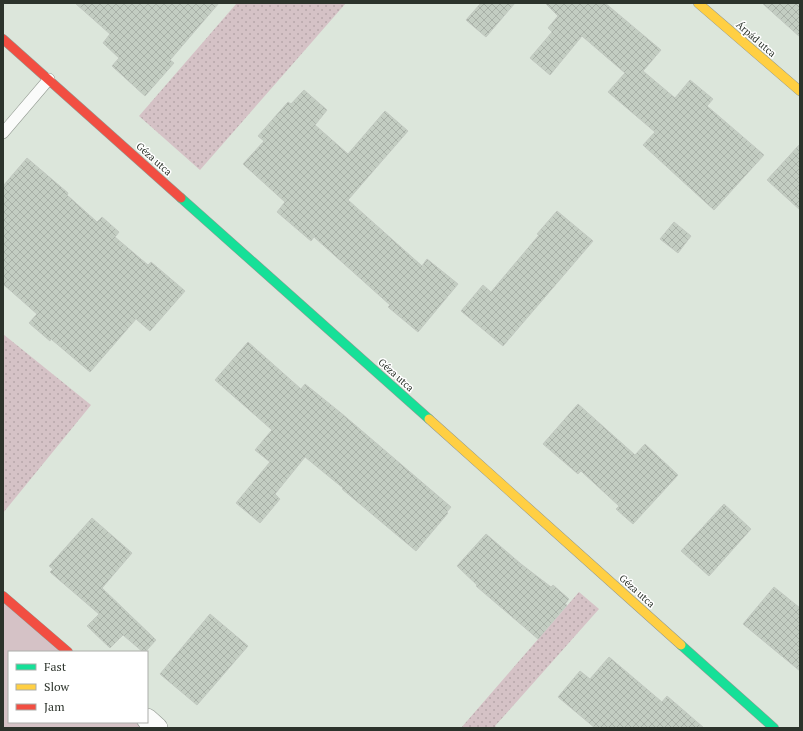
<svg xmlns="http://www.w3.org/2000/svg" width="803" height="731" viewBox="0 0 803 731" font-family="'PT Serif',serif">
	<defs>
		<pattern id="grass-dots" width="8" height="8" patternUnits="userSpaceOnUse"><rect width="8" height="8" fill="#d5c2c6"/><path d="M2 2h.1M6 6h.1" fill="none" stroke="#b7a7aa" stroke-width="1.8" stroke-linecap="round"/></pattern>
		<pattern id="building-cross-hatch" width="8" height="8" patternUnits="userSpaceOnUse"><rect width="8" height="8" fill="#c3cdc2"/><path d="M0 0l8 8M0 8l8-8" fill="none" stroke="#a8b0a7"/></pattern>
	</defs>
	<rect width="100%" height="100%" fill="#dce6db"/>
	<!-- grass -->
	<g fill="url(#grass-dots)">
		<polygon points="237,3 346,3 200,170 139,116"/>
		<polygon points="3,334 91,405 3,513"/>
		<polygon points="579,592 599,609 495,726 497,728 461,728"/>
	</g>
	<!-- garden -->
	<polygon fill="#d5c2c6" points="3,596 68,652 9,652 9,722 147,722 157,728 3,728"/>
	<!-- building -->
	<g fill="url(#building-cross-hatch)" stroke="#c2c9c1">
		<polygon points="75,3 219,3 170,60 174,63 145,96 112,66 119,58 103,43 110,34"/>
		<polygon points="481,3 515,3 486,37 466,20"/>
		<polygon points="545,3 605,3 661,50 643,71 675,98 690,80 713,99 707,106 764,155 714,210 643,145 655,132 608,92 625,73 582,36 550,75 530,58 552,32 548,28 558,16"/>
		<polygon points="762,3 800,3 800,37"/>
		<polygon points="304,90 327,110 315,125 348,154 385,111 408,131 348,200 422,266 427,259 458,284 418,332 388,307 390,305 314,237 311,241 277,212 285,202 243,164 264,141 258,136 288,102 291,104"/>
		<polygon points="800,144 800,210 767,180"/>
		<polygon points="27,158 68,193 67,195 97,222 102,217 119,232 115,237 148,265 151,262 185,291 150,331 136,319 90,372 51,339 50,341 29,323 37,314 3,284 3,186"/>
		<polygon points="557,211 593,241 503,346 461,311 483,285 491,292 539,235 537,234"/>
		<polygon points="674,222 691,236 678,253 660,239"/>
		<polygon points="248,342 301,389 305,384 341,413 451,507 447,512 448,513 416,551 342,489 343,488 305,457 275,494 280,499 260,523 236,503 270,462 255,450 272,430 215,380"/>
		<polygon points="578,404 635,455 645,444 678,475 633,524 616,509 619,506 581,471 578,474 543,444"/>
		<polygon points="724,504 751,529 709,576 681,551"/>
		<polygon points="92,518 132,553 102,588 156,640 145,652 143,652 123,635 110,648 87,626 99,614 50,572 53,569 49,566"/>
		<polygon points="486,534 521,564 551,587 553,585 569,599 565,604 567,605 538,639 476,586 477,585 457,566"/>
		<polygon points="774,587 800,608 800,671 743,624"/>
		<polygon points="210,614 248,646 197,705 160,674"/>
		<polygon points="609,657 662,702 667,696 704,728 595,728 558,697 580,671 590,679"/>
	</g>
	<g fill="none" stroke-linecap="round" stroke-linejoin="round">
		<!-- lane casing -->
		<g stroke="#939a92" stroke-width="12">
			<polyline id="lane" points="3,133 49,79"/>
		</g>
		<!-- street casing -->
		<g stroke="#939a92" stroke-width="22">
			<polyline id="street" points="147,719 157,728"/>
		</g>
		<!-- fast casing -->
		<g stroke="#939a92" stroke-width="10">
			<g id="fast">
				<polyline points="181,198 429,419"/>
				<polyline points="681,645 774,728"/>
			</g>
		</g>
		<!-- slow casing -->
		<g stroke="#939a92" stroke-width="10">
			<g id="slow">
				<polyline points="698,3 800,91"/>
				<polyline points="429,419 681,645"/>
			</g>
		</g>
		<!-- jam casing -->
		<g stroke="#939a92" stroke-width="10">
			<g id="jam">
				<polyline points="3,39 181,198"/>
				<polyline points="3,596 68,652"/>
			</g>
		</g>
		<!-- lane -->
		<use href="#lane" stroke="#fafbfa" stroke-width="11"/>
		<!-- street -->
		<use href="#street" stroke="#fafbfa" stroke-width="21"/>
		<!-- fast -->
		<use href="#fast" stroke="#16e098" stroke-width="9"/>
		<!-- slow -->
		<use href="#slow" stroke="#ffcf43" stroke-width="9"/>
		<!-- jam -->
		<use href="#jam" stroke="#f24e42" stroke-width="9"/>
	</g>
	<g text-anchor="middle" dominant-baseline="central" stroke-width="3" stroke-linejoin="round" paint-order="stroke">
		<!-- street labels -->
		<g font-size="10" fill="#2c332b" stroke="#fff">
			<text transform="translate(756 39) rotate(41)">Árpád utca</text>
			<text transform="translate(154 159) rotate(42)">Géza utca</text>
			<text transform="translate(396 375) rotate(42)">Géza utca</text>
			<text transform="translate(637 591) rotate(42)">Géza utca</text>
		</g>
	</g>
	<!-- border -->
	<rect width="803" height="731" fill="none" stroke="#2c332b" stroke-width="8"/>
	<!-- legend -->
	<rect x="8" y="651" width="140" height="72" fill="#ffffff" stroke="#abadaa"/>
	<rect x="16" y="664" width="20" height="6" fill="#16e098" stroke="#abadaa"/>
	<text x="44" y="671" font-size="12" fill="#2c332b">Fast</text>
	<rect x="16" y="684" width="20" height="6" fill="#ffcf43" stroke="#abadaa"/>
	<text x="44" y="691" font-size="12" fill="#2c332b">Slow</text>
	<rect x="16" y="704" width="20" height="6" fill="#f24e42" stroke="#abadaa"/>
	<text x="44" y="711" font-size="12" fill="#2c332b">Jam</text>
</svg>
